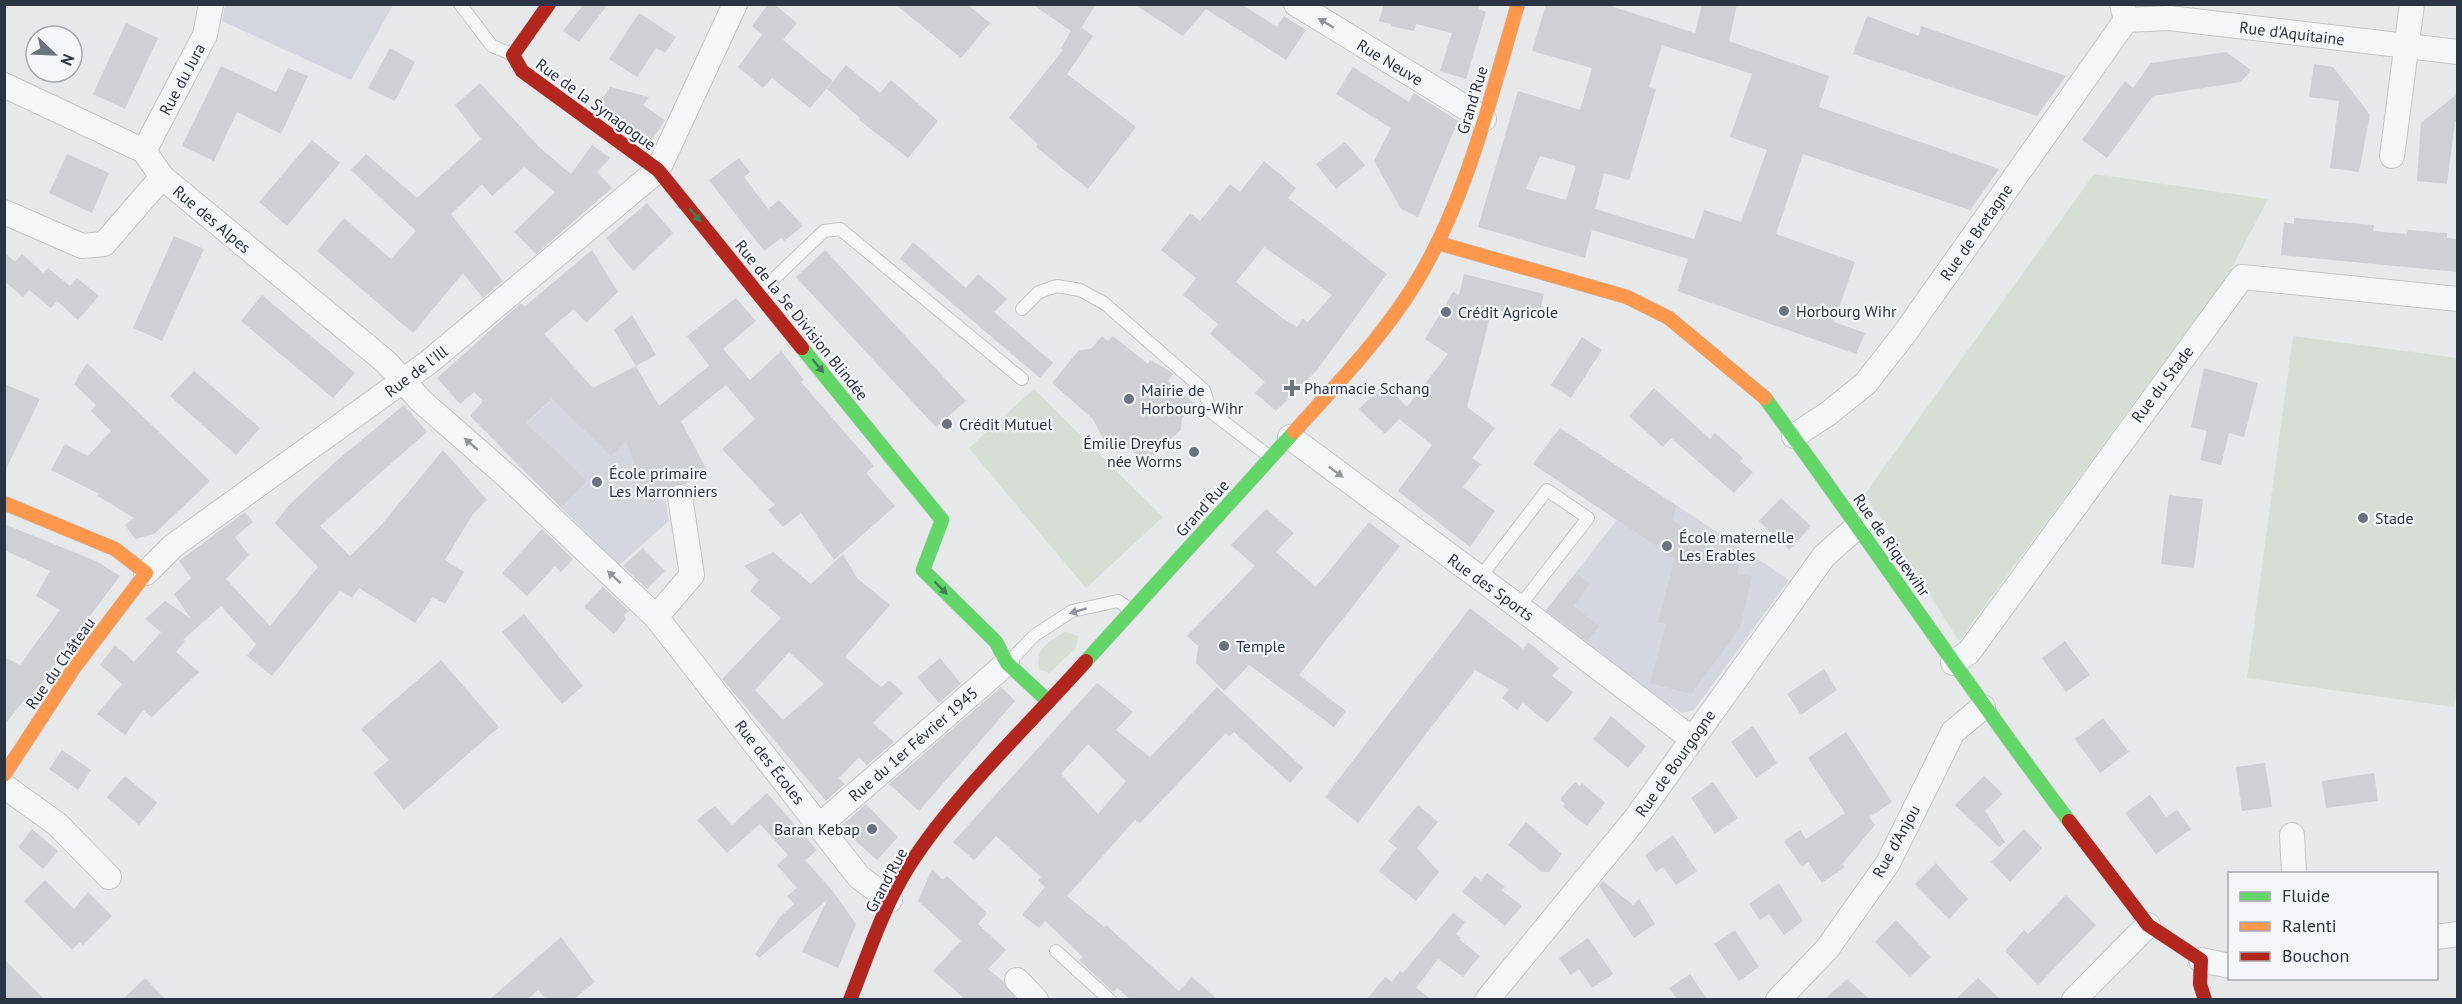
<svg xmlns="http://www.w3.org/2000/svg" width="2462" height="1004" viewBox="0 0 2462 1004" font-family="'PT Sans',sans-serif">
	<rect width="100%" height="100%" fill="#e6e8ea"/>
	<!-- built -->
	<g fill="#d4d7dd">
		<polygon points="225,5 225,4 393,5 351,80 222,21"/>
		<polygon points="579,375 637,429 665,500 669,521 619,565 500,447"/>
		<polygon points="1560,428 1789,580 1694,710 1682,713 1645,690 1544,613 1617,520 1533,464"/>
	</g>
	<!-- green -->
	<g fill="#d6ded6">
		<polygon points="2094,174 2268,199 2229,273 1959,641 1865,494"/>
		<polygon points="2293,336 2457,358 2458,678 2454,707 2247,678"/>
		<polygon points="1034,389 1163,517 1086,588 969,448"/>
		<path d="M1065 632 1078 636 1076 648 1049 673 1039 669C1035 647 1049 642 1065 632Z"/>
	</g>
	<!-- building -->
	<g fill="#ced0d3" fill-rule="evenodd">
		<polygon points="584,4 608,4 579,42 563,31"/>
		<polygon points="768,4 774,4 797,23 783,40 833,81 810,108 772,78 763,88 738,67 762,35 752,26"/>
		<polygon points="895,4 967,4 990,23 961,58"/>
		<polygon points="1032,4 1096,4 1079,31 1082,28 1093,36 1067,74 1136,127 1088,189 1036,147 1038,144 1009,118 1063,50 1061,48 1071,31"/>
		<polygon points="1134,4 1241,4 1277,27 1284,16 1306,30 1286,60 1206,9 1183,36"/>
		<polygon points="1384,4 1480,4 1479,9 1486,12 1466,79 1440,71 1452,33 1416,24 1414,31 1390,26 1391,24 1379,21"/>
		<path d="M1546 4H1604L1695 33 1702 4H1737L1729 41 1829 76 1819 107 1999 169 1970 210 1803 154 1776 234 1855 262 1834 322 1865 333 1856 354 1677 291 1688 259 1592 230 1585 258 1478 227 1518 91 1580 110 1592 68 1532 51ZM1662 45 1752 74 1730 137 1767 150 1741 222 1704 210 1694 239 1595 209 1604 173 1629 180 1656 89 1649 87ZM1540 156 1576 166 1566 200 1526 189Z"/>
		<polygon points="639,13 676,37 665,53 656,48 637,77 609,59"/>
		<polygon points="1867,16 1919,36 1921,26 2066,76 2037,116 1853,54"/>
		<polygon points="126,23 158,38 125,109 93,94"/>
		<polygon points="390,48 415,62 395,101 368,88"/>
		<polygon points="2226,52 2251,70 2241,82 2153,96 2107,158 2082,140 2125,81 2133,88 2151,63"/>
		<polygon points="2314,64 2333,67 2370,115 2359,172 2330,168 2339,101 2309,97"/>
		<polygon points="846,65 880,93 891,80 938,121 908,158 859,120 860,118 827,89"/>
		<polygon points="221,66 276,92 288,68 308,76 281,134 237,112 214,161 182,146"/>
		<polygon points="1353,67 1409,102 1414,93 1458,121 1418,217 1401,209 1374,161 1391,128 1336,94"/>
		<polygon points="480,83 539,147 571,174 592,145 610,158 597,172 612,188 536,254 514,232 555,192 524,167 492,196 482,184 451,214 503,281 483,298 463,273 413,333 317,251 344,218 391,259 416,231 351,170 366,154 417,198 481,139 455,105"/>
		<polygon points="610,87 649,97 643,105 665,120 651,142 599,104"/>
		<polygon points="2457,94 2457,120 2455,122 2447,184 2417,181 2421,123"/>
		<polygon points="312,140 340,163 287,226 259,202"/>
		<polygon points="1345,142 1365,165 1336,189 1316,164"/>
		<polygon points="67,154 109,173 92,213 49,193"/>
		<polygon points="739,158 750,172 744,177 768,209 779,200 803,226 784,241 781,238 764,251 709,180"/>
		<path d="M1264 161 1296 188 1288 198 1387 274 1317 370 1276 411 1255 393 1265 382 1210 334 1218 324 1183 295 1196 278 1161 250 1190 213 1200 221 1230 184 1240 192ZM1264 247 1332 295 1308 322 1303 319 1297 327 1285 320 1236 282Z"/>
		<polygon points="647,203 673,233 633,271 606,238"/>
		<polygon points="2294,218 2374,225 2373,231 2407,234 2408,230 2447,233 2447,238 2457,239 2457,272 2281,255 2284,222 2294,224"/>
		<polygon points="174,236 204,249 162,341 133,328"/>
		<polygon points="913,242 966,288 978,274 1007,299 994,312 1053,363 1040,378 900,259"/>
		<polygon points="592,250 618,292 586,323 574,309 544,334 593,388 636,366 659,406 709,366 687,336 736,298 756,321 723,349 750,380 781,351 804,380 801,382 874,466 866,473 895,506 834,560 801,513 783,527 768,510 775,505 722,449 755,419 726,385 681,421 708,472 686,484 672,486 666,495 650,504 626,441 611,456 552,399 526,423 587,481 561,507 470,416 483,401 474,392 460,404 437,378 521,303 524,307"/>
		<polygon points="825,250 966,401 936,427 796,277"/>
		<polygon points="4,252 15,262 22,254 43,273 48,268 70,286 77,278 99,296 78,320 57,301 51,308 29,290 23,297 4,281"/>
		<polygon points="1464,274 1544,294 1538,319 1492,309 1467,407 1495,428 1472,458 1481,464 1463,487 1495,511 1470,547 1398,491 1432,445 1399,419 1385,434 1359,409 1384,384 1407,407 1448,354 1425,339 1453,292 1459,295"/>
		<polygon points="262,295 355,373 333,398 241,321"/>
		<polygon points="632,315 656,355 636,366 614,330"/>
		<polygon points="1102,336 1108,341 1113,336 1148,364 1150,360 1168,370 1173,374 1168,381 1195,404 1182,418 1181,430 1145,461 1130,449 1103,439 1093,419 1052,383 1079,350 1091,349"/>
		<polygon points="1582,337 1602,350 1571,398 1551,385"/>
		<polygon points="87,363 210,481 154,534 135,539 125,525 134,518 98,496 99,494 51,470 65,444 88,456 111,431 91,411 96,405 74,384"/>
		<polygon points="2204,368 2258,383 2244,437 2229,433 2221,465 2200,460 2207,431 2191,427"/>
		<polygon points="194,371 260,428 236,455 170,396"/>
		<polygon points="4,384 40,399 4,473"/>
		<polygon points="1654,388 1710,439 1715,433 1743,458 1740,461 1753,472 1734,493 1671,438 1663,447 1629,416"/>
		<polygon points="404,405 427,432 320,526 350,556 382,524 443,450 487,500 473,514 445,560 464,572 445,604 433,597 415,623 359,588 352,598 340,591 272,676 247,656 256,644 221,606 183,640 185,641 176,652 199,672 152,717 143,710 125,735 97,714 122,684 100,665 115,645 134,662 161,632 145,619 165,601 191,619 174,594 191,578 179,561 245,512 253,522 235,537 249,555 226,579 270,626 318,567 275,523 288,506 335,462"/>
		<polygon points="1560,428 1676,506 1673,521 1739,566 1737,573 1752,577 1740,628 1691,694 1650,683 1666,624 1658,622 1675,558 1533,464"/>
		<polygon points="2169,495 2203,499 2194,568 2161,564"/>
		<polygon points="1781,498 1811,526 1789,550 1759,521"/>
		<polygon points="1266,509 1294,533 1276,552 1316,587 1369,522 1400,546 1299,675 1346,711 1334,727 1249,665 1224,691 1196,663 1198,646 1187,636 1255,566 1231,545"/>
		<polygon points="4,524 96,561 120,576 59,657 28,704 23,701 4,726 4,657 20,665 60,610 36,596 50,571 4,550"/>
		<polygon points="542,529 573,559 561,572 555,566 527,596 502,573"/>
		<polygon points="643,548 665,571 647,589 623,566"/>
		<path d="M773 552 811 584 843 554 857 578 890 605 845 657 881 687 889 680 903 693 873 723 894 742 867 765 859 757 839 778 845 784 826 801 722 679 781 618 750 591 759 580 744 566ZM789 652 824 684 783 720 755 690Z"/>
		<polygon points="1576,573 1590,584 1573,606 1599,626 1587,641 1546,610"/>
		<polygon points="603,587 629,611 624,615 626,619 614,634 584,607"/>
		<polygon points="1470,608 1523,649 1528,642 1559,668 1552,676 1573,692 1548,723 1523,703 1517,710 1502,698 1509,689 1475,670 1358,823 1325,797"/>
		<polygon points="524,614 583,686 562,704 502,632"/>
		<polygon points="2065,641 2090,675 2066,692 2042,658"/>
		<polygon points="940,658 961,684 939,703 917,677"/>
		<polygon points="441,660 499,727 404,810 373,773 389,760 361,729"/>
		<polygon points="1824,669 1837,690 1801,715 1787,694"/>
		<path d="M1097 683 1133 712 1116 730 1150 757 1217 687 1303 768 1290 783 1234 732 1229 736 1226 733 1140 823 1135 820 1067 896 1104 927 1106 925 1179 991 1192 977 1217 999H1130L1117 988 1113 992 1079 960 1083 957 1045 921 1039 928 1022 915 1045 887 1038 880 1041 877 996 836 974 860 953 842ZM1088 744 1126 781 1098 814 1061 774Z"/>
		<polygon points="1001,687 1015,701 919,811 889,784"/>
		<polygon points="1611,716 1646,746 1628,768 1593,739"/>
		<polygon points="2103,718 2129,752 2100,773 2075,739"/>
		<polygon points="1753,726 1777,763 1756,778 1731,742"/>
		<polygon points="1846,732 1892,802 1869,817 1875,825 1842,864 1845,867 1822,883 1808,862 1802,867 1784,841 1800,830 1806,839 1845,813 1808,758"/>
		<polygon points="62,750 91,770 78,790 49,769"/>
		<polygon points="2265,763 2272,807 2242,811 2236,767"/>
		<polygon points="2374,773 2378,801 2326,808 2322,781"/>
		<polygon points="125,776 157,803 139,825 107,797"/>
		<polygon points="1984,776 2003,794 1985,811 2005,842 1999,847 1955,805"/>
		<polygon points="1575,782 1580,786 1582,783 1605,803 1587,826 1563,807 1565,804 1560,799"/>
		<polygon points="1713,782 1738,818 1715,834 1691,798"/>
		<polygon points="767,793 817,850 805,860 832,890 856,924 838,968 802,952 827,900 759,958 755,954 780,917 794,904 787,896 797,888 777,865 788,855 760,824 727,853 697,820 715,806 732,825"/>
		<polygon points="2150,795 2166,817 2177,810 2191,829 2156,854 2125,813"/>
		<polygon points="866,804 898,837 877,860 840,827"/>
		<polygon points="1418,805 1438,822 1417,848 1439,872 1416,901 1379,871 1397,848 1388,841"/>
		<polygon points="1526,822 1562,854 1549,872 1542,872 1508,845"/>
		<polygon points="32,829 58,851 43,869 18,847"/>
		<polygon points="2024,829 2042,848 2010,882 1991,862"/>
		<polygon points="1673,835 1697,871 1676,885 1663,867 1656,872 1645,855"/>
		<polygon points="1936,863 1968,899 1949,919 1915,884"/>
		<polygon points="932,869 943,880 947,876 987,913 978,924 1006,950 988,969 1003,981 1016,999 965,999 933,971 961,941 918,901"/>
		<polygon points="1487,873 1505,887 1501,890 1522,906 1505,926 1462,892 1475,876 1481,881"/>
		<polygon points="45,880 74,909 88,892 112,916 83,945 80,942 72,950 24,901"/>
		<polygon points="1603,881 1633,905 1639,899 1655,924 1634,938 1599,886"/>
		<polygon points="1779,883 1803,921 1784,935 1769,914 1760,920 1749,904"/>
		<polygon points="2066,895 2096,925 2038,985 2005,951 2024,930 2028,934"/>
		<polygon points="1453,913 1465,922 1456,934 1461,938 1459,939 1480,956 1463,977 1438,959 1416,988 1431,999 1367,999 1385,977 1392,982 1400,971 1403,973"/>
		<polygon points="1896,920 1931,957 1910,977 1875,942"/>
		<polygon points="1735,930 1759,967 1739,981 1714,944"/>
		<polygon points="561,937 595,982 574,999 546,999 538,990 528,999 490,999"/>
		<polygon points="1588,938 1613,974 1592,988 1579,969 1571,975 1559,958"/>
		<polygon points="4,959 44,999 4,999"/>
		<polygon points="1690,974 1707,999 1677,999 1669,988"/>
		<polygon points="145,978 165,999 123,999"/>
		<polygon points="1978,978 2000,999 1956,999"/>
		<polygon points="1847,979 1869,999 1825,999"/>
	</g>
	<g fill="none" stroke-linecap="round" stroke-linejoin="round">
		<!-- lane casing -->
		<g stroke="#c4c6c8" stroke-width="14">
			<g id="lane">
				<polyline points="460,4 492,46 512,54"/>
				<polyline points="760,292 824,231 840,229 1022,379"/>
				<polyline points="1022,309 1039,292 1057,286 1080,290 1104,303 1204,390 1211,412 1270,457"/>
				<polyline points="1479,579 1547,490 1588,518 1519,607"/>
				<polyline points="1009,662 1035,635 1072,611 1118,601 1131,610"/>
				<polyline points="1056,951 1110,1000"/>
			</g>
		</g>
		<!-- street casing -->
		<g stroke="#c4c6c8" stroke-width="26">
			<g id="street">
				<polyline points="1296,4 1484,119"/>
				<polyline points="2126,20 2169,18 2458,52"/>
				<polyline points="4,85 144,151 162,177 386,362 420,400 509,478 656,617"/>
				<polyline points="144,151 205,35 211,4"/>
				<polyline points="2392,156 2412,4"/>
				<polyline points="4,212 82,246 104,244 162,177"/>
				<polyline points="1794,436 1829,413 1866,383 1905,333 2126,20 2122,4"/>
				<polyline points="1290,437 1519,607 1692,739"/>
				<polyline points="680,497 692,575 656,617 859,877 890,900"/>
				<polyline points="146,573 173,546 429,362 658,170 735,4"/>
				<polyline points="1953,663 1969,652 2242,277 2458,299"/>
				<polyline points="4,786 57,824 109,877"/>
				<polyline points="820,825 1007,663"/>
				<polyline points="2292,835 2294,874"/>
				<polyline points="2436,937 2458,934"/>
				<polyline points="2201,960 2230,966"/>
				<polyline points="1017,980 1036,1000"/>
				<polyline points="1487,1000 1636,818 1824,556 1859,525"/>
				<polyline points="1778,1000 1827,949 1888,863 1953,732 1983,707"/>
				<polyline points="2074,1000 2148,925"/>
			</g>
		</g>
		<!-- fast casing -->
		<g stroke="#c4c6c8" stroke-width="15">
			<g id="fast">
				<polyline points="802,348 942,520 923,570 996,642 1007,663 1049,702"/>
				<path d="M1765 398C1868 538 1964 682 2069 821"/>
				<polyline points="1086,661 1294,432"/>
			</g>
		</g>
		<!-- slow casing -->
		<g stroke="#c4c6c8" stroke-width="15">
			<g id="slow">
				<polyline points="1438,243 1627,297 1669,318 1765,398"/>
				<path d="M1294 432C1337 384 1381 339 1415 284 1467 199 1490 99 1518 4"/>
				<polyline points="4,503 115,549 146,573 74,668 4,775"/>
			</g>
		</g>
		<!-- jam casing -->
		<g stroke="#c4c6c8" stroke-width="15">
			<g id="jam">
				<polyline points="549,4 513,55 522,71 658,170 802,348"/>
				<polyline points="2069,821 2148,925 2201,960 2200,984 2205,1000"/>
				<path d="M850 1000C868 955 883 907 909 866 955 794 1029 725 1086 661"/>
			</g>
		</g>
		<!-- lane -->
		<use href="#lane" stroke="#f5f6f7" stroke-width="12"/>
		<!-- street -->
		<use href="#street" stroke="#f5f6f7" stroke-width="24"/>
		<!-- fast -->
		<use href="#fast" stroke="#63d668" stroke-width="14"/>
		<!-- slow -->
		<use href="#slow" stroke="#ff974d" stroke-width="14"/>
		<!-- jam -->
		<use href="#jam" stroke="#b3261e" stroke-width="14"/>
	</g>
	<!-- one-way arrows -->
	<defs><path id="oneway-solid" d="M-6-.8H1V-3.2L6.5 0L1 3.2V.8H-6Z" transform="scale(1.5)"/></defs>
	<g fill="#90959e">
		<use href="#oneway-solid" transform="translate(1326 23) rotate(-149)"/>
		<use href="#oneway-solid" transform="translate(471 444) rotate(-139)"/>
		<use href="#oneway-solid" transform="translate(1336 472) rotate(37)"/>
		<use href="#oneway-solid" transform="translate(614 577) rotate(-137)"/>
		<use href="#oneway-solid" transform="translate(1078 611) rotate(163)"/>
	</g>
	<g fill="#447d55">
		<use href="#oneway-solid" transform="translate(695 215) rotate(51)"/>
		<use href="#oneway-solid" transform="translate(818 366) rotate(51)"/>
		<use href="#oneway-solid" transform="translate(941 588) rotate(45)"/>
	</g>
	<!-- markers -->
	<g fill="#6c737f" stroke="#f4f6f9" stroke-width="2">
		<circle cx="1784" cy="311" r="6"/>
		<circle cx="1446" cy="312" r="6"/>
		<path d="M1289 379h6v6h6v6h-6v6h-6v-6h-6v-6h6z"/>
		<circle cx="1129" cy="399" r="6"/>
		<circle cx="947" cy="424" r="6"/>
		<circle cx="1194" cy="452" r="6"/>
		<circle cx="597" cy="482" r="6"/>
		<circle cx="2363" cy="518" r="6"/>
		<circle cx="1667" cy="546" r="6"/>
		<circle cx="1224" cy="646" r="6"/>
		<circle cx="872" cy="829" r="6"/>
	</g>
	<g text-anchor="middle" dominant-baseline="central" stroke-width="4.5" stroke-linejoin="round" paint-order="stroke">
		<!-- street labels -->
		<g font-size="16" fill="#2b3445" stroke="#f4f6f9">
			<text transform="translate(2292 33) rotate(7)">Rue d'Aquitaine</text>
			<text transform="translate(1390 62) rotate(31)">Rue Neuve</text>
			<text transform="translate(182 79) rotate(-62)">Rue du Jura</text>
			<text transform="translate(1472 100) rotate(-73)">Grand'Rue</text>
			<text transform="translate(596 104) rotate(36)">Rue de la Synagogue</text>
			<text transform="translate(212 219) rotate(40)">Rue des Alpes</text>
			<text transform="translate(1976 232) rotate(-55)">Rue de Bretagne</text>
			<text transform="translate(802 320) rotate(51)">Rue de la 5e Division Blindée</text>
			<text transform="translate(416 371) rotate(-37)">Rue de l'Ill</text>
			<text transform="translate(2162 384) rotate(-53)">Rue du Stade</text>
			<text transform="translate(1202 508) rotate(-48)">Grand'Rue</text>
			<text transform="translate(1892 545) rotate(55)">Rue de Riquewihr</text>
			<text transform="translate(1491 587) rotate(36)">Rue des Sports</text>
			<text transform="translate(60 663) rotate(-55)">Rue du Château</text>
			<text transform="translate(913 744) rotate(-41)">Rue du 1er Février 1945</text>
			<text transform="translate(770 762) rotate(52)">Rue des Écoles</text>
			<text transform="translate(1675 763) rotate(-55)">Rue de Bourgogne</text>
			<text transform="translate(1896 841) rotate(-61)">Rue d'Anjou</text>
			<text transform="translate(886 880) rotate(-62)">Grand'Rue</text>
		</g>
		<!-- poi labels -->
		<g font-size="16" fill="#2b3445" stroke="#f4f6f9" text-anchor="start">
			<text x="1796" y="311">Horbourg Wihr</text>
			<text x="1458" y="312">Crédit Agricole</text>
			<text x="1304" y="388">Pharmacie Schang</text>
			<text x="1141" y="390">Mairie de<tspan x="1141" dy="18">Horbourg-Wihr</tspan></text>
			<text x="959" y="424">Crédit Mutuel</text>
			<text x="1182" y="443" text-anchor="end">Émilie Dreyfus<tspan x="1182" dy="18">née Worms</tspan></text>
			<text x="609" y="473">École primaire<tspan x="609" dy="18">Les Marronniers</tspan></text>
			<text x="2375" y="518">Stade</text>
			<text x="1679" y="537">École maternelle<tspan x="1679" dy="18">Les Erables</tspan></text>
			<text x="1236" y="646">Temple</text>
			<text x="860" y="829" text-anchor="end">Baran Kebap</text>
		</g>
	</g>
	<!-- border -->
	<rect width="2462" height="1004" fill="none" stroke="#2b3445" stroke-width="12"/>
	<!-- legend -->
	<rect x="2228" y="872" width="210" height="108" fill="#f4f6f9" stroke="#a4a8b1" stroke-width="1.5"/>
	<rect x="2240" y="892" width="30" height="9" fill="#63d668" stroke="#a4a8b1" stroke-width="1.5"/>
	<text x="2282" y="902" font-size="18" fill="#2b3445">Fluide</text>
	<rect x="2240" y="922" width="30" height="9" fill="#ff974d" stroke="#a4a8b1" stroke-width="1.5"/>
	<text x="2282" y="932" font-size="18" fill="#2b3445">Ralenti</text>
	<rect x="2240" y="952" width="30" height="9" fill="#b3261e" stroke="#a4a8b1" stroke-width="1.5"/>
	<text x="2282" y="962" font-size="18" fill="#2b3445">Bouchon</text>
	<!-- north arrow -->
	<g transform="translate(54 54) rotate(113)"><circle r="28" fill="#f4f6f9" stroke="#a4a8b1" stroke-width="1.5"/>
	<path d="M0-4.5L10 22L0 15L-10 22Z" fill="#6c737f"/>
	<text y="-9" font-size="16" font-weight="bold" text-anchor="middle" fill="#2b3445">N</text>
	</g>
</svg>
